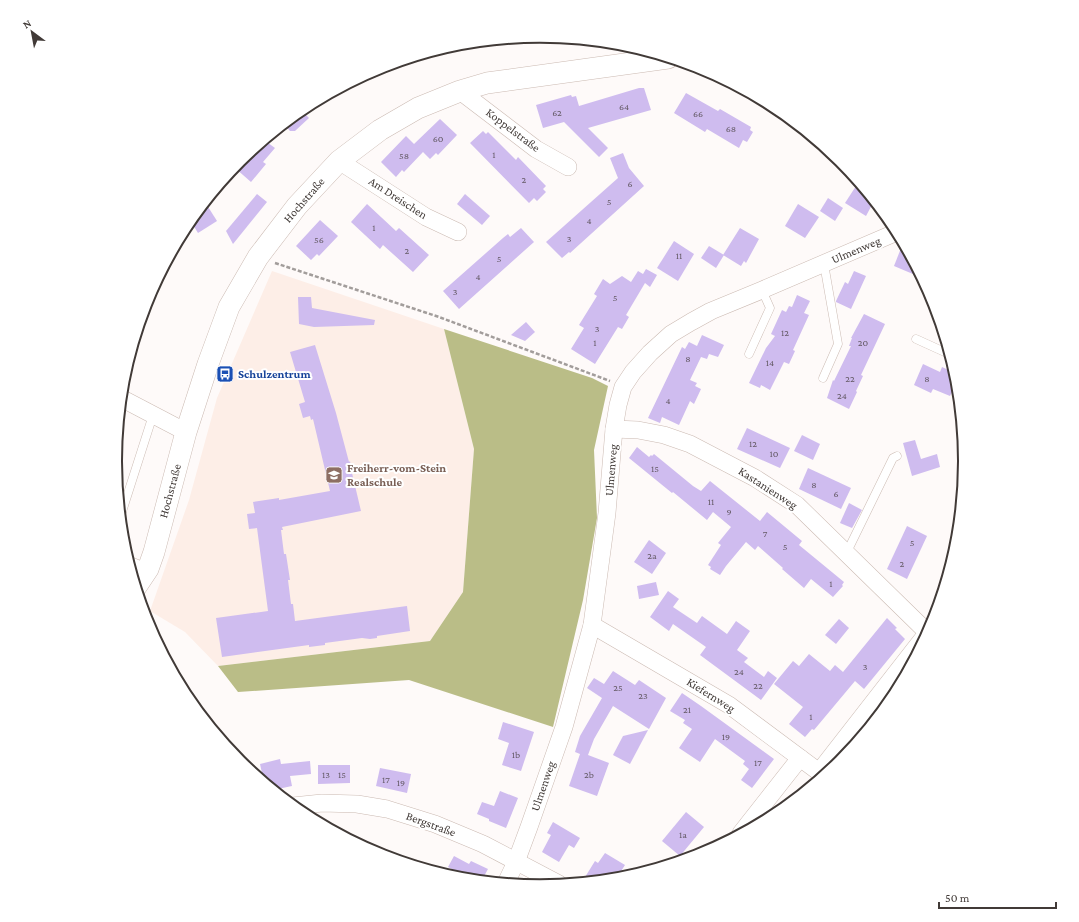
<svg xmlns="http://www.w3.org/2000/svg" width="1079" height="922" viewBox="0 0 1079 922" font-family="'Crimson Pro',serif">
	<rect width="100%" height="100%" fill="#fefaf9"/>
	<!-- built -->
	<polygon fill="#fdeee7" points="272,271 444,329 474,449 463,592 430,641 218,666 185,632 150,611 189,500 217,398"/>
	<!-- forest -->
	<polygon fill="#babd87" points="444,329 592,378 608,386 594,450 597,518 583,600 553,727 409,680 238,692 218,666 430,641 463,592 474,449"/>
	<!-- building -->
	<g fill="#cfbcef">
		<polygon points="639,88 644,88 651,110 588,128 608,148 599,157 564,122 543,128 536,105 571,95 572,97 576,96 579,106"/>
		<polygon points="686,93 718,111 720,109 751,127 750,130 753,132 747,142 743,140 739,148 707,129 705,132 674,113"/>
		<polygon points="301,110 309,118 295,131 290,131 284,124"/>
		<polygon points="440,119 457,135 438,155 436,153 430,159 423,152 404,172 402,170 396,177 381,162 406,136 414,144"/>
		<polygon points="483,131 486,134 488,132 516,160 518,157 546,186 543,189 546,192 537,201 534,198 529,203 470,143"/>
		<polygon points="264,140 275,148 263,162 266,164 251,182 235,168 248,153"/>
		<polygon points="623,153 629,168 644,186 570,253 569,252 562,258 546,242 618,178 610,158"/>
		<polygon points="858,183 874,201 866,216 845,203"/>
		<polygon points="257,194 267,202 233,244 226,231"/>
		<polygon points="465,194 490,216 482,225 457,204"/>
		<polygon points="828,198 843,208 835,221 820,211"/>
		<polygon points="205,202 217,221 198,233 190,220"/>
		<polygon points="367,204 396,231 399,228 429,255 413,272 383,245 380,249 351,222"/>
		<polygon points="798,204 819,217 805,238 785,226"/>
		<polygon points="320,220 338,236 319,256 317,254 311,260 296,246"/>
		<polygon points="521,228 534,242 459,309 443,291 503,238 508,234 510,237"/>
		<polygon points="740,228 759,239 746,263 744,261 741,266 723,255"/>
		<polygon points="674,241 694,254 678,281 657,268"/>
		<polygon points="903,243 913,262 920,277 894,266"/>
		<polygon points="709,246 724,255 716,268 701,258"/>
		<polygon points="646,269 657,275 650,287 645,283 626,315 629,317 622,329 618,327 595,364 571,349 584,328 579,325 597,296 594,294 603,279 610,284 622,276 631,282 638,271 643,274"/>
		<polygon points="854,271 866,276 851,309 836,302 836,301 845,282 848,284"/>
		<polygon points="797,295 810,301 804,313 809,315 793,350 795,351 789,364 784,362 770,390 761,385 760,388 749,383 766,348 775,336 771,334 782,310 786,312 789,306 792,307"/>
		<polygon points="298,297 311,297 312,308 375,320 374,325 314,327 299,324"/>
		<polygon points="864,314 885,324 861,375 863,376 856,391 857,392 849,409 827,398 833,380 834,381 851,346 849,346 852,338 851,338"/>
		<polygon points="526,322 535,332 525,341 511,335"/>
		<polygon points="702,335 724,345 718,357 709,354 707,359 701,357 690,380 697,383 695,386 701,389 694,404 690,401 679,425 662,417 660,423 648,418 682,347 685,349 689,342 697,346"/>
		<polygon points="315,345 336,413 349,462 350,461 352,473 361,511 282,527 283,530 281,530 284,554 286,554 290,580 288,580 291,604 293,604 295,621 407,606 410,631 377,636 377,638 370,639 362,638 325,643 325,645 309,647 309,645 222,657 216,618 268,611 257,528 249,529 247,514 255,513 253,502 279,498 279,500 330,491 313,419 311,420 310,416 303,418 299,404 305,402 290,352"/>
		<polygon points="923,364 940,372 942,367 955,373 956,378 958,395 952,392 950,396 933,389 931,393 914,385"/>
		<polygon points="747,428 790,448 780,468 737,449"/>
		<polygon points="802,435 820,444 813,460 794,451"/>
		<polygon points="915,440 921,459 937,454 940,467 912,476 903,443"/>
		<polygon points="637,447 649,457 651,455 652,456 654,454 693,486 701,491 710,481 760,521 767,512 802,541 799,545 844,582 842,585 843,586 833,597 811,579 804,588 782,569 783,568 758,546 755,550 746,542 726,566 720,575 710,569 711,567 708,565 721,545 718,543 731,527 713,512 707,520 673,492 672,493 629,458"/>
		<polygon points="808,468 851,488 841,509 799,489"/>
		<polygon points="849,503 862,510 852,528 840,523"/>
		<polygon points="907,526 927,536 907,579 887,569"/>
		<polygon points="649,540 666,553 652,574 634,562"/>
		<polygon points="656,582 659,595 639,599 637,586"/>
		<polygon points="668,591 679,599 673,607 697,623 702,616 727,634 736,621 750,631 737,650 748,658 744,662 764,677 768,671 777,678 761,700 700,655 706,647 673,624 669,631 650,617"/>
		<polygon points="887,618 897,628 895,629 905,639 864,689 855,681 814,730 812,729 805,737 789,724 803,707 774,684 793,661 799,666 809,654 830,671 835,665 843,672"/>
		<polygon points="839,619 849,628 836,644 825,635"/>
		<polygon points="613,671 635,685 639,680 666,698 649,729 613,706 594,739 588,755 609,763 597,796 569,786 580,754 575,752 580,736 602,698 587,688 594,678 604,684"/>
		<polygon points="682,693 701,706 774,759 752,788 741,780 749,769 743,764 745,761 715,739 700,762 679,748 692,729 683,723 685,720 670,711"/>
		<polygon points="503,722 534,732 521,771 502,765 509,743 498,739"/>
		<polygon points="648,730 630,764 613,755 623,736"/>
		<polygon points="280,759 281,764 310,761 311,774 290,776 292,786 273,790 255,774 262,773 260,764"/>
		<polygon points="318,765 350,765 350,783 318,784"/>
		<polygon points="380,768 411,774 407,793 376,786"/>
		<polygon points="500,791 518,798 506,828 489,821 489,819 477,814 482,802 494,806"/>
		<polygon points="686,812 704,827 680,856 662,841"/>
		<polygon points="553,822 580,838 574,848 569,845 559,862 542,852 551,835 547,833"/>
		<polygon points="605,853 625,865 618,876 612,873 608,879 582,882 595,861 598,863"/>
		<polygon points="454,856 469,864 471,861 488,869 482,880 462,878 464,875 448,867"/>
	</g>
	<g fill="none" stroke-linecap="round" stroke-linejoin="round">
		<!-- service casing -->
		<g stroke="#cbbab2" stroke-width="9">
			<g id="service">
				<polyline points="916,339 949,354"/>
				<polyline points="749,354 770,308 762,290"/>
				<polyline points="823,378 838,344 824,264"/>
				<polyline points="120,518 153,415"/>
				<polyline points="846,554 893,458 897,456"/>
				<polyline points="128,560 147,568"/>
			</g>
		</g>
		<!-- minor casing -->
		<g stroke="#cbbab2" stroke-width="18">
			<g id="minor">
				<polyline points="460,91 536,149 568,167"/>
				<polyline points="339,161 426,217 458,232"/>
				<polyline points="121,398 186,432"/>
				<polyline points="614,429 638,430 664,435 690,444 755,478 797,505 927,632"/>
				<polyline points="592,625 729,705 823,775"/>
				<polyline points="819,772 928,632"/>
				<polyline points="293,806 322,803 357,804 387,809 435,824 483,844 559,884"/>
				<polyline points="741,833 800,758"/>
				<polyline points="506,883 516,862 529,827 564,727 592,625 607,513 614,429 618,405 623,387 633,372 650,353 671,334 691,322 711,311 762,290 897,232"/>
			</g>
		</g>
		<!-- tertiary casing -->
		<g stroke="#cbbab2" stroke-width="22">
			<polyline id="tertiary" points="136,587 148,569 154,552 186,432 208,364 229,307 258,257 297,206 339,161 380,130 418,108 460,91 487,83 668,58"/>
		</g>
		<!-- path -->
		<polyline stroke="#a29d9b" stroke-width="2.5" stroke-dasharray="4 2" stroke-linecap="butt" points="275,263 439,317 610,381"/>
		<!-- service -->
		<use href="#service" stroke="#fff" stroke-width="8"/>
		<!-- minor -->
		<use href="#minor" stroke="#fff" stroke-width="17"/>
		<!-- tertiary -->
		<use href="#tertiary" stroke="#fff" stroke-width="21"/>
	</g>
	<!-- icons -->
	<defs>
		<g id="bus-square" transform="scale(0.9)"><rect x="-9" y="-9" width="18" height="18" rx="4" fill="#1a4fb4" stroke="#fff"/><path d="M-5-6H5V4H4V6H2V4H-2V6H-4V4H-5ZM-3.5-4V0h7V-4ZM-3.5 1.2v1.5H-2V1.2ZM2 1.2v1.5H3.5V1.2Z" fill="#fff"/></g>
		<g id="school-square" transform="scale(0.9)"><rect x="-9" y="-9" width="18" height="18" rx="4" fill="#8d6e63" stroke="#fff"/><path d="M0-5L7-2L0 1L-7-2ZM-4 1L0 2.5L4 1V4Q0 6-4 4Z" fill="#fff"/></g>
	</defs>
	<g fill-rule="evenodd">
		<use href="#bus-square" x="225" y="374"/>
		<use href="#school-square" x="334" y="475"/>
	</g>
	<g text-anchor="middle" dominant-baseline="central" stroke-width="4" stroke-linejoin="round" paint-order="stroke">
		<!-- number labels -->
		<g font-size="10" fill="#645a65">
			<text x="624" y="106">64</text>
			<text x="557" y="112">62</text>
			<text x="698" y="113">66</text>
			<text x="731" y="128">68</text>
			<text x="438" y="138">60</text>
			<text x="494" y="154">1</text>
			<text x="404" y="155">58</text>
			<text x="524" y="179">2</text>
			<text x="630" y="183">6</text>
			<text x="609" y="201">5</text>
			<text x="589" y="220">4</text>
			<text x="374" y="227">1</text>
			<text x="569" y="238">3</text>
			<text x="319" y="239">56</text>
			<text x="407" y="250">2</text>
			<text x="679" y="255">11</text>
			<text x="499" y="258">5</text>
			<text x="478" y="276">4</text>
			<text x="455" y="291">3</text>
			<text x="615" y="297">5</text>
			<text x="597" y="328">3</text>
			<text x="785" y="332">12</text>
			<text x="595" y="342">1</text>
			<text x="863" y="342">20</text>
			<text x="688" y="358">8</text>
			<text x="770" y="362">14</text>
			<text x="850" y="378">22</text>
			<text x="927" y="378">8</text>
			<text x="842" y="395">24</text>
			<text x="668" y="400">4</text>
			<text x="753" y="443">12</text>
			<text x="774" y="453">10</text>
			<text x="655" y="468">15</text>
			<text x="814" y="484">8</text>
			<text x="836" y="493">6</text>
			<text x="711" y="501">11</text>
			<text x="729" y="511">9</text>
			<text x="765" y="533">7</text>
			<text x="912" y="542">5</text>
			<text x="785" y="546">5</text>
			<text x="652" y="555">2a</text>
			<text x="902" y="563">2</text>
			<text x="831" y="583">1</text>
			<text x="865" y="666">3</text>
			<text x="739" y="671">24</text>
			<text x="758" y="685">22</text>
			<text x="618" y="687">25</text>
			<text x="643" y="695">23</text>
			<text x="687" y="709">21</text>
			<text x="811" y="716">1</text>
			<text x="726" y="736">19</text>
			<text x="516" y="754">1b</text>
			<text x="758" y="762">17</text>
			<text x="326" y="774">13</text>
			<text x="342" y="774">15</text>
			<text x="589" y="774">2b</text>
			<text x="386" y="779">17</text>
			<text x="401" y="782">19</text>
			<text x="683" y="834">1a</text>
		</g>
		<!-- street labels -->
		<g font-size="12" fill="#413a37" stroke="#fff">
			<text transform="translate(513 130) rotate(37)">Koppelstraße</text>
			<text transform="translate(398 198) rotate(33)">Am Dreischen</text>
			<text transform="translate(304 200) rotate(-49)">Hochstraße</text>
			<text transform="translate(856 250) rotate(-23)">Ulmenweg</text>
			<text transform="translate(611 470) rotate(-85)">Ulmenweg</text>
			<text transform="translate(768 488) rotate(33)">Kastanienweg</text>
			<text transform="translate(170 491) rotate(-75)">Hochstraße</text>
			<text transform="translate(711 695) rotate(32)">Kiefernweg</text>
			<text transform="translate(543 786) rotate(-71)">Ulmenweg</text>
			<text transform="translate(431 824) rotate(20)">Bergstraße</text>
		</g>
		<!-- transit labels -->
		<g font-size="12" font-weight="bold" fill="#164399" stroke="#fff" text-anchor="start">
			<text x="238" y="374">Schulzentrum</text>
		</g>
		<!-- education labels -->
		<g font-size="12" font-weight="bold" fill="#785e54" stroke="#fff" text-anchor="start">
			<text x="347" y="468">Freiherr-vom-Stein<tspan x="347" dy="14">Realschule</tspan></text>
		</g>
	</g>
	<!-- crop -->
	<path d="M0 0H1079V922H0ZM122 461a418 418 0 1 1 836 0a418 418 0 1 1-836 0Z" fill="#fff" fill-rule="evenodd"/>
	<path fill="none" stroke="#413a37" stroke-width="2" d="M122 461a418 418 0 1 1 836 0a418 418 0 1 1-836 0Z"/>
	<!-- north arrow -->
	<g transform="translate(32 32) rotate(328)" stroke="#ffffff" stroke-width="3" paint-order="stroke">
	<path d="M0-3L7 15L0 10L-7 15Z" fill="#413a37"/>
	<text y="-6" font-size="11" font-weight="bold" text-anchor="middle" fill="#413a37">N</text>
	</g>
	<!-- scale -->
	<path d="M939 902v6h117v-6" fill="none" stroke="#413a37" stroke-width="2"/>
	<text x="945" y="902" font-size="12" fill="#413a37" stroke="#ffffff" stroke-width="3" paint-order="stroke">50 m</text>
</svg>
